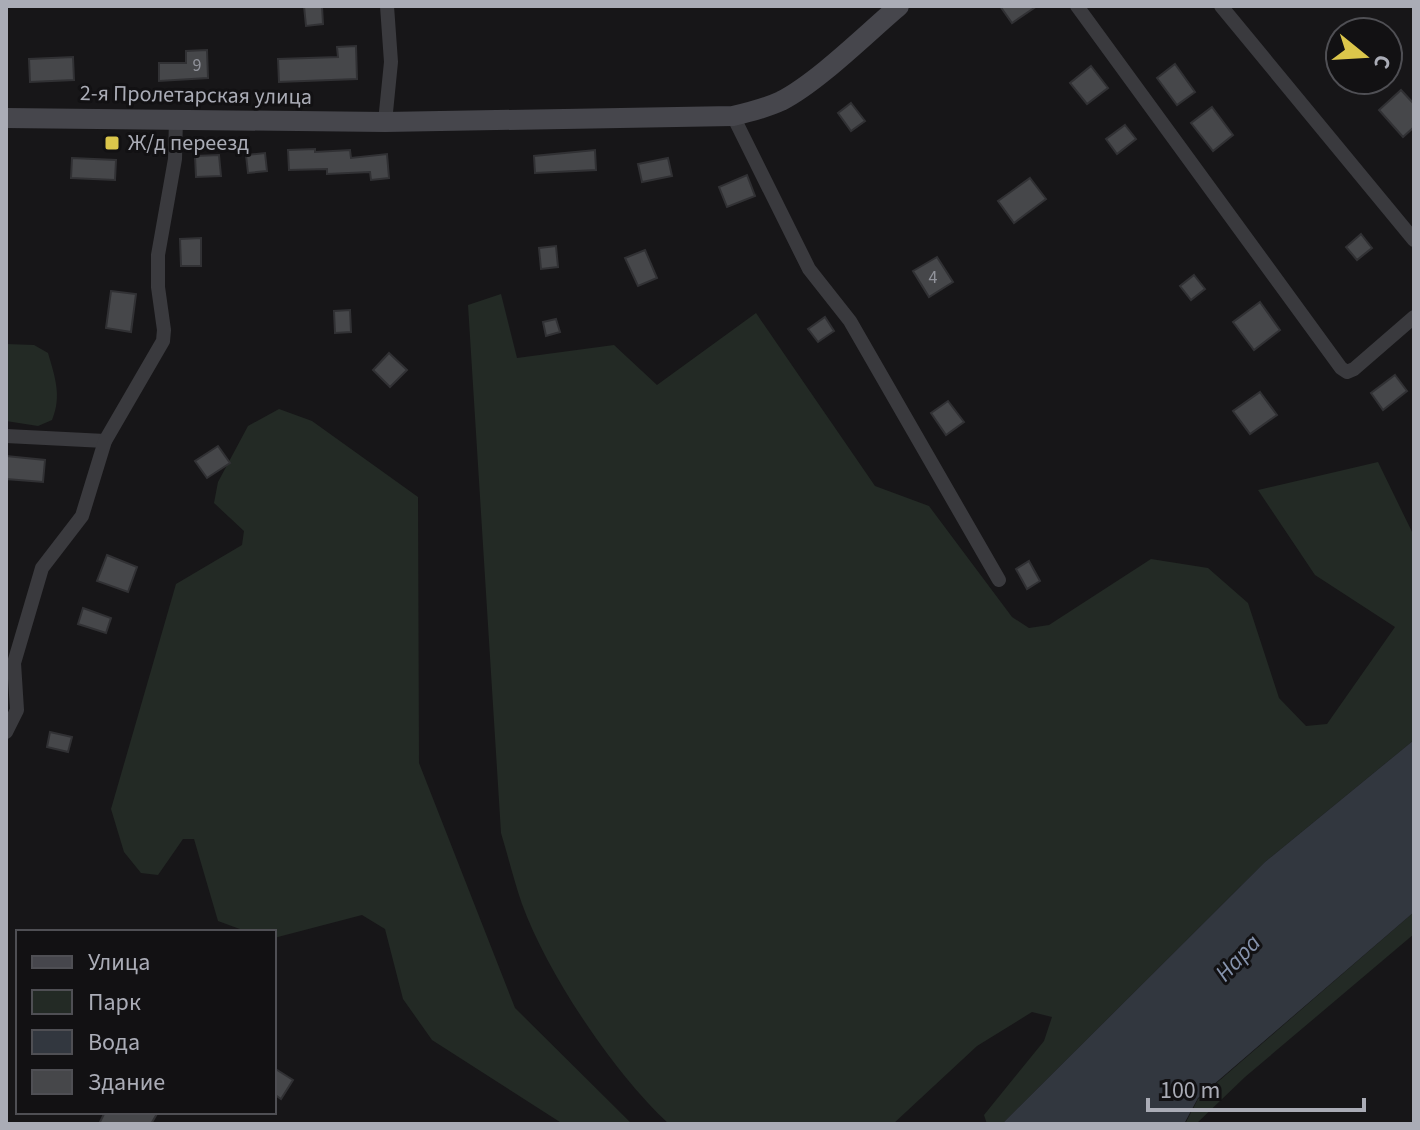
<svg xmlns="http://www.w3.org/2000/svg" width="1420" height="1130" viewBox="0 0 1420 1130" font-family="'Source Sans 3',sans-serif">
	<rect width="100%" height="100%" fill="#171618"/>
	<!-- green -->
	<g fill="#232a25">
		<path d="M501 294 517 358 614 345 657 385 756 313 875 486 929 506 1012 617 1029 628 1049 625 1151 559 1208 568 1248 603 1279 698 1306 726 1327 724 1395 627 1315 575 1258 490 1378 462 1414 536V740L1265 862 1002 1124H987L984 1115 1044 1041 1052 1017 1032 1012 977 1046 893 1124H669C614 1073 548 975 522 904 514 881 508 856 501 833L468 305Z"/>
		<path d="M6 344 34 345 48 353C55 377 62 396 52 420L38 426 6 421Z"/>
		<polygon points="279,409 312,421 418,497 419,763 515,1008 632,1124 563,1124 432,1040 403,999 385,929 362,915 274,938 274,932 248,932 218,921 194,839 183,839 158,875 141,873 124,852 111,809 176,584 242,545 244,531 214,503 218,482 248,426"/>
		<polygon points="1414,912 1414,934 1245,1077 1196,1124 1185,1124 1198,1099"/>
	</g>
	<!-- water -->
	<polygon fill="#32373f" points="1414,740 1414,912 1198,1098 1184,1124 1002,1124 1265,862"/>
	<!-- building -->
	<g fill="#46474a" stroke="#313134" stroke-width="2">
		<polygon points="304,6 322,6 323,24 306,26"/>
		<polygon points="1000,6 1037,6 1012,23"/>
		<polygon points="356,46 357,79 279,82 278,59 338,57 337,47"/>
		<polygon points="207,50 208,78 159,81 159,63 186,63 186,51"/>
		<polygon points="73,57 74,80 30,82 29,59"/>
		<polygon points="1175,64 1195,92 1177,105 1157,78"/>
		<polygon points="1091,66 1108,88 1087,104 1070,83"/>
		<polygon points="1401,90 1414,104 1414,127 1403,137 1379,110"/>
		<polygon points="851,103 865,121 851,131 838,113"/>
		<polygon points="1212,107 1233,135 1213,151 1191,123"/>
		<polygon points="1125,125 1136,139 1117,154 1106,139"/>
		<polygon points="315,149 315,152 350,150 351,158 387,154 389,178 371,180 370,172 327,174 327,169 289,170 288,150"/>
		<polygon points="595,150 596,170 535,173 534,156"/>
		<polygon points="265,153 267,171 248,173 246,155"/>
		<polygon points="219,155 221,176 196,177 195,156"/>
		<polygon points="72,158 116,160 115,180 71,178"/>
		<polygon points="668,158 672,176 642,182 638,164"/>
		<polygon points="747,175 755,196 727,207 719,187"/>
		<polygon points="1030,178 1046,199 1014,223 998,201"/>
		<polygon points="1361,234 1372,248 1357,260 1346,247"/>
		<polygon points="201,238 201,266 181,266 180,239"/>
		<polygon points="556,246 558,267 541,269 539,248"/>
		<polygon points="645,250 657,278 638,286 625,258"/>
		<polygon points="937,257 953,282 929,297 913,271"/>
		<polygon points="1194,275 1205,289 1191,300 1180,286"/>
		<polygon points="111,291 136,294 131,332 106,328"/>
		<polygon points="1260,302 1280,330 1254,350 1233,322"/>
		<polygon points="350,310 351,332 335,333 334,311"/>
		<polygon points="825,317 834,331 818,342 808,329"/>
		<polygon points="556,319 560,332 546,336 543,322"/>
		<polygon points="389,353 407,370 390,387 373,370"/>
		<polygon points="1395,375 1407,391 1383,410 1371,393"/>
		<polygon points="1260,392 1277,415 1250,434 1233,411"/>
		<polygon points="948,401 964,422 946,435 931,413"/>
		<polygon points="218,446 230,463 207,478 195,461"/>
		<polygon points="6,456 45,460 43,482 6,479"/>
		<polygon points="107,555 137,567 128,592 97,581"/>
		<polygon points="1029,561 1040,581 1027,589 1016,569"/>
		<polygon points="83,608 111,618 106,633 78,624"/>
		<polygon points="50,732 72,737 68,752 47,747"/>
		<polygon points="274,1068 293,1080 281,1099 274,1094"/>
		<polygon points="105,1112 158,1112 151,1124 99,1124"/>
	</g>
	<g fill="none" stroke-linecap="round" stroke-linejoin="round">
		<!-- street -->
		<g stroke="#3a3a3e" stroke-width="14">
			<polyline points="1077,6 1341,368 1347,372 1354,369 1414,317"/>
			<polyline points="1221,6 1414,240"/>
			<polyline points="733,116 809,269 850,321 999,580"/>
			<polyline points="385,122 391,62 387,6"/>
			<polyline points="6,436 105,441"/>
			<polyline points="6,732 17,710 14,663 42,568 82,516 105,441 163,341 164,330 158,287 158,255 175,159 176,118"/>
		</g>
		<!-- secondary -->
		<path stroke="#46464c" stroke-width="20" d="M6 118 385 122 733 116C750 112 766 108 781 101 818 82 866 34 899 6"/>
	</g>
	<!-- markers -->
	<rect fill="#dbc64b" stroke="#121113" stroke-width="3" x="104" y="135" width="16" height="16" rx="4"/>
	<g text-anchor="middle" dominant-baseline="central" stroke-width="6" stroke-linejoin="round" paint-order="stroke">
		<!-- number labels -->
		<g font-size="18" fill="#91939b">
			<text x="197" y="65">9</text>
			<text x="933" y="277">4</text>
		</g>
		<!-- street labels -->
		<g font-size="22" fill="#aaacb6" stroke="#121113">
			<text transform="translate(196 95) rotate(1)">2-я Пролетарская улица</text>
		</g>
		<!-- poi labels -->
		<g font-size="22" fill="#aaacb6" stroke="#121113" text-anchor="start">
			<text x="128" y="143">Ж/д переезд</text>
		</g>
		<!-- water labels -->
		<g font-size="24" font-style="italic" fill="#8693ad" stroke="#121113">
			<text transform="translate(1238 958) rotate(-47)">Нара</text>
		</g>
	</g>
	<!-- border -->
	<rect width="1420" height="1130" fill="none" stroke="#aaacb6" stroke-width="16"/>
	<!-- legend -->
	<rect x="16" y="930" width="260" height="184" fill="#121113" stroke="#4f4f54" stroke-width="2"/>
	<rect x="32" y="956" width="40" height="12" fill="#46464c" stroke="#4f4f54" stroke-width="2"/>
	<text x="88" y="970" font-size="24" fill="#aaacb6">Улица</text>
	<rect x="32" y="990" width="40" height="24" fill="#232a25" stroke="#4f4f54" stroke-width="2"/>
	<text x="88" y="1010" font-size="24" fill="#aaacb6">Парк</text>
	<rect x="32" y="1030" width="40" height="24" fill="#32373f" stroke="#4f4f54" stroke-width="2"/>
	<text x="88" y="1050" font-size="24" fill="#aaacb6">Вода</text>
	<rect x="32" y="1070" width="40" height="24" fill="#46474a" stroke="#4f4f54" stroke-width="2"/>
	<text x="88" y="1090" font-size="24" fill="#aaacb6">Здание</text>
	<!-- north arrow -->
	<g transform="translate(1364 56) rotate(108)"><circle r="38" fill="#121113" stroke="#4f4f54" stroke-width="2"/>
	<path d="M0-6L14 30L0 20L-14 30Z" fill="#dbc64b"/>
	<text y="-12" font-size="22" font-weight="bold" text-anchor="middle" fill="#aaacb6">С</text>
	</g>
	<!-- scale -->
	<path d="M1148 1098v12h216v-12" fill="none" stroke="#aaacb6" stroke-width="4"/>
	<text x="1160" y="1098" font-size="24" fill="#aaacb6" stroke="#121113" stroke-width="6" paint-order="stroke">100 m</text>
</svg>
